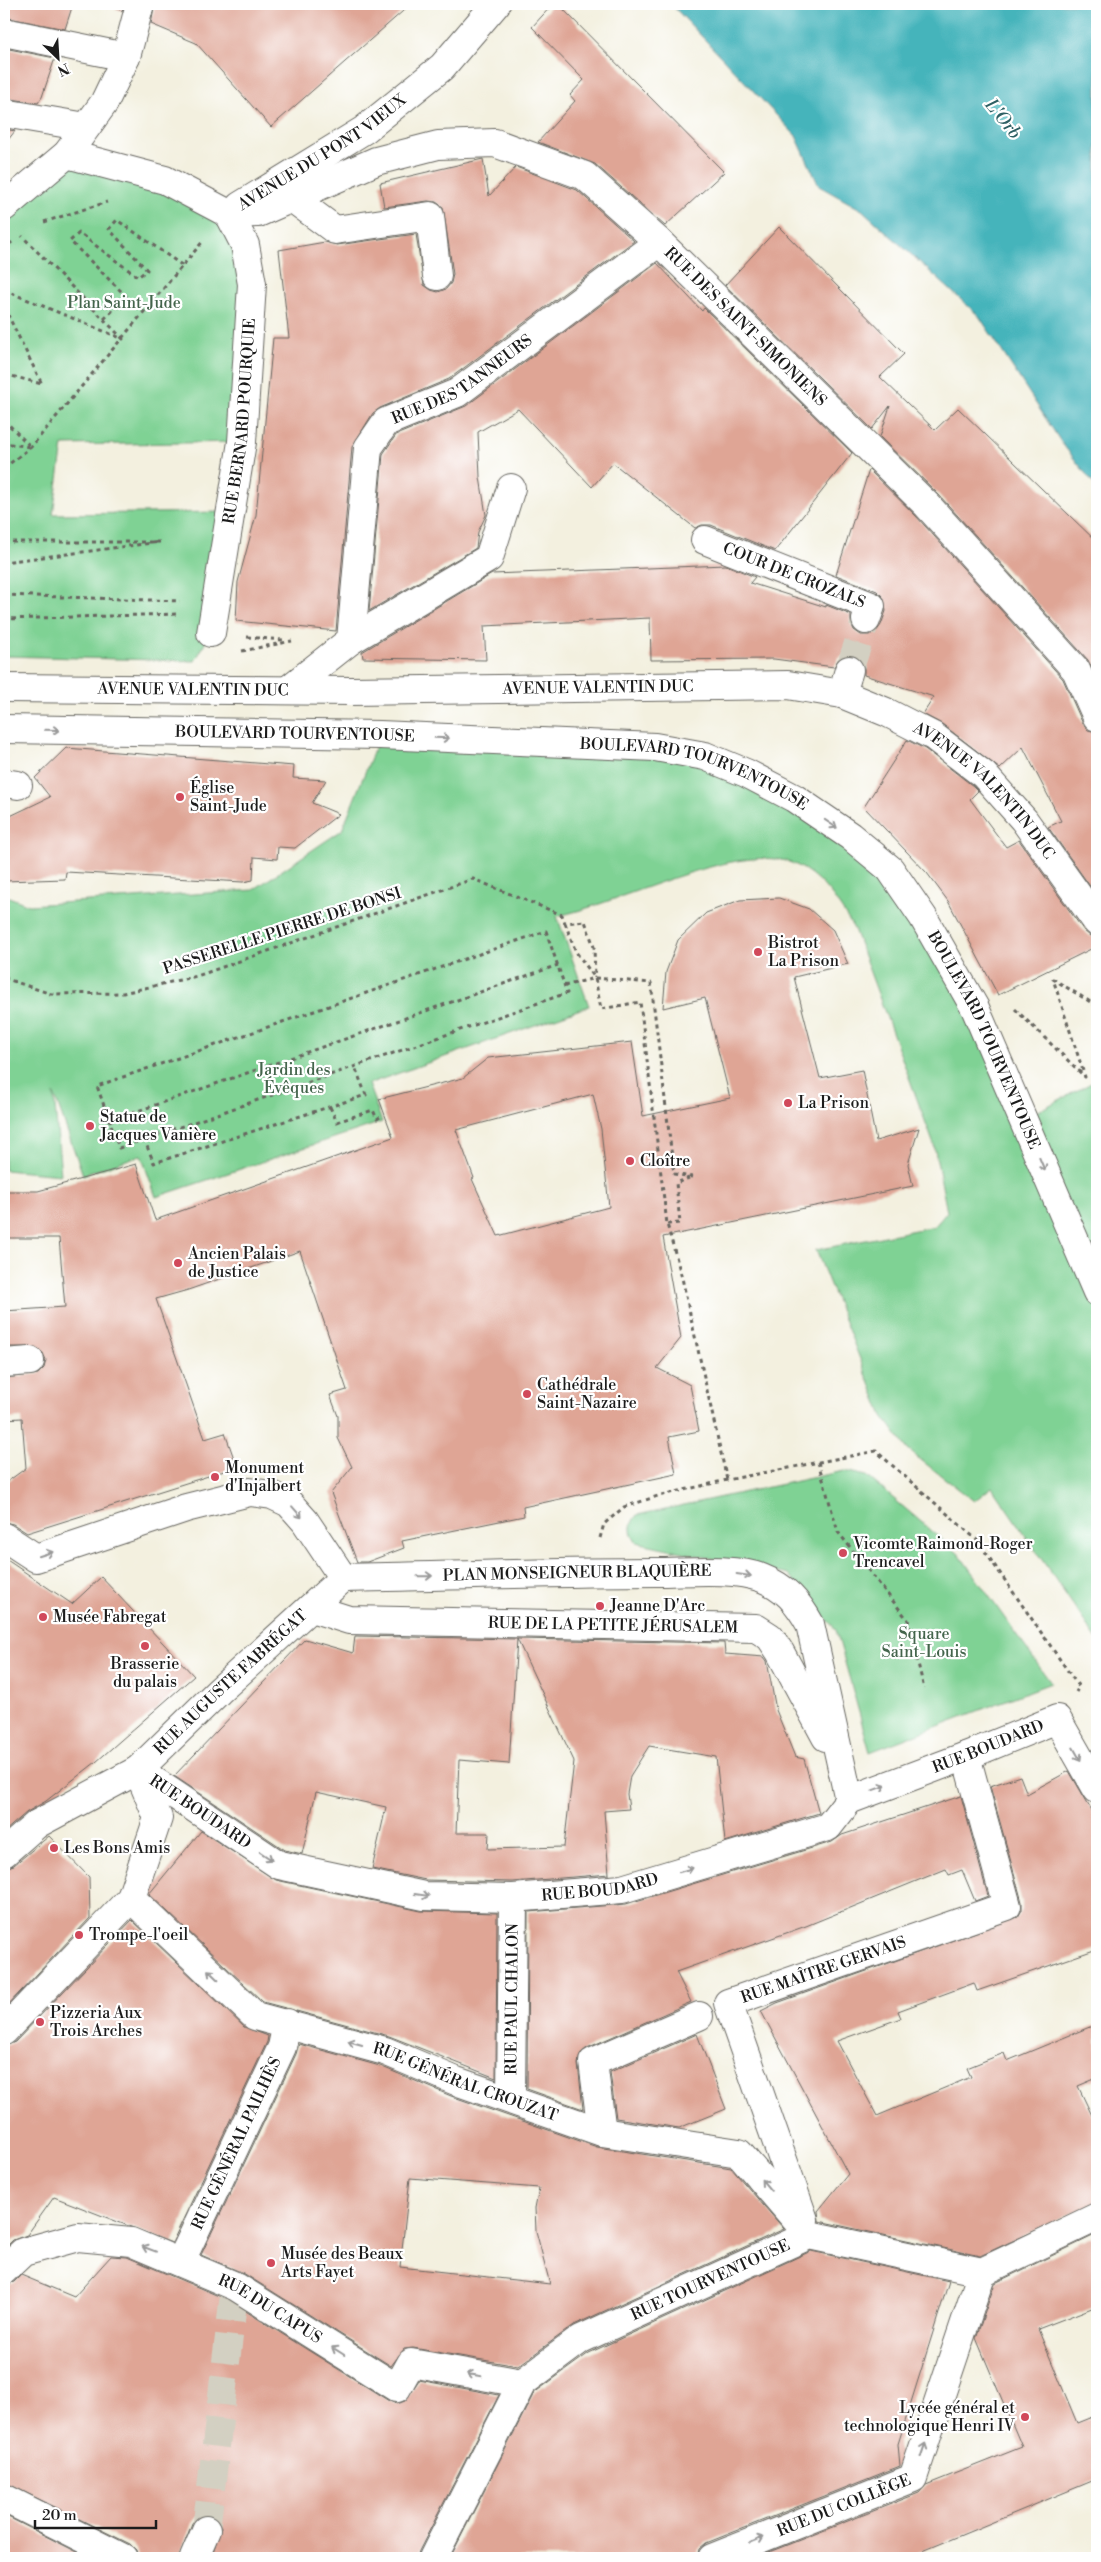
<svg xmlns="http://www.w3.org/2000/svg" width="1101" height="2562" viewBox="0 0 1101 2562" font-family="'Libre Bodoni',serif">
	<rect width="100%" height="100%" fill="#fff"/>
	<filter id="ink" filterUnits="userSpaceOnUse"><feTurbulence type="fractalNoise" baseFrequency=".02" numOctaves="2"/><feDisplacementMap in="SourceGraphic" scale="10" xChannelSelector="R" yChannelSelector="G"/><feConvolveMatrix kernelMatrix="1 2 1 2 8 2 1 2 1" color-interpolation-filters="sRGB"/></filter>
	<filter id="wash" filterUnits="userSpaceOnUse"><feTurbulence type="fractalNoise" baseFrequency=".0096" numOctaves="4" result="noise"/><feDisplacementMap in="SourceGraphic" scale="20" xChannelSelector="R" yChannelSelector="G"/><feGaussianBlur stdDeviation="1.12" result="paint"/><feColorMatrix in="noise" values="0 0 0 0 0 0 0 0 0 0 0 0 0 0 0 0 0 1.4 0 .05"/><feComposite in="paint" operator="in"/></filter>
	<g filter="url(#wash)">
		<rect width="100%" height="100%" fill="#f3f0df"/>
		<!-- green -->
		<g fill="#7fd294" stroke="#4e7758">
			<polygon points="67,154 229,214 245,245 242,442 63,445 53,514 230,512 211,633 195,661 4,656 4,207"/>
			<path d="M380 735 705 756 890 869 1023 1119 1097 1080V1640L992 1487 974 1501 908 1450 883 1416 816 1250 935 1226 947 1212 934 1145 854 929C838 902 820 873 789 862 734 843 616 905 557 916L589 1006 368 1084 382 1122 156 1197 141 1155 83 1175 54 1094 61 1175 4 1170V895L29 905 253 890 342 830Z"/>
			<path d="M844 1471 867 1476 959 1554 1051 1683 870 1752 836 1630 789 1575 636 1542C629 1531 629 1525 637 1515Z"/>
		</g>
		<!-- water -->
		<polygon fill="#44b4bb" stroke="#30686c" points="671,4 1097,4 1097,488 1061,442 979,316 862,210 819,186 796,136"/>
		<g id="blocks">
			<!-- building -->
			<g fill="#dfa595" fill-rule="evenodd">
				<polygon points="4,4 73,4 65,29 4,17"/>
				<polygon points="105,4 124,4 122,11"/>
				<polygon points="155,4 411,4 271,127 196,43 151,24"/>
				<polygon points="553,4 558,4 724,172 665,226 595,164 538,142 575,101 570,95 584,80 532,27"/>
				<polygon points="4,48 55,58 42,97 38,103 4,98"/>
				<polygon points="4,129 15,131 4,145"/>
				<polygon points="483,159 489,196 516,167 577,190 634,241 449,379 380,408 373,413 352,447 336,631 236,621 238,582 256,515 273,338 289,338 279,250 325,242 337,245 416,234 424,285 431,290 438,292 446,289 451,283 453,274 443,207 436,202 428,201 384,207 380,183"/>
				<polygon points="779,227 904,354 880,377 935,430 958,408 1097,542 1097,679 1088,660 939,495 880,437 890,406 872,429 725,285"/>
				<polygon points="657,263 702,311 704,308 852,453 775,551 711,525 702,525 695,528 613,463 592,487 518,409 478,432 480,477 486,515 478,532 476,548 369,611 383,454 396,435 466,406"/>
				<polygon points="869,470 916,516 1063,679 1083,724 1088,730 1097,732 1097,896 1048,827 1061,821 1023,747 1000,769 942,724 923,714 934,697 864,675 864,666 860,659 854,655 846,655 839,658 834,667 774,659 651,660 650,618 484,626 486,660 363,658 362,652 492,574 726,565 755,577 750,583 826,607 826,605 851,615 851,623 854,630 861,635 869,635 876,632 881,625 886,611 883,597 877,591 836,575"/>
				<polygon points="907,740 925,749 973,786 978,791 970,799 1006,847 1019,840 1084,931 1090,936 1097,937 1097,946 998,995 948,901 927,873 864,807"/>
				<polygon points="66,748 294,766 293,778 326,780 312,803 339,814 295,848 278,847 277,859 254,857 253,880 243,882 66,872 65,879 4,881 4,819 50,797 35,778"/>
				<path d="M779 898 809 909 833 930 848 964 794 977 820 1078 862 1070 876 1141 919 1128 908 1164 913 1186 663 1237 681 1338 657 1368 690 1385 699 1431 669 1437 676 1474 523 1507 524 1516 402 1541 404 1548 367 1562H357L331 1493 352 1467 338 1438V1416L330 1395 347 1390 300 1251 188 1290 156 1299 205 1439 225 1433 237 1467 27 1533 13 1524 4 1522V1484L26 1468 22 1418 4 1419V1378L38 1374 44 1368 46 1360 43 1353 36 1347H4V1311L65 1307 59 1238H4V1191H38L136 1164 155 1220 393 1137 379 1099 463 1078 488 1058 632 1042 643 1116 730 1098 705 998 663 1008 666 972 678 940 706 913 740 900ZM593 1094 601 1129 609 1207 498 1236 472 1179 474 1178 456 1130Z"/>
				<polygon points="4,1558 72,1604 101,1577 194,1676 96,1762 46,1801 27,1812 4,1832"/>
				<polygon points="355,1636 517,1639 509,1764 459,1760 456,1833 489,1833 488,1849 564,1847 574,1761 517,1639 724,1643 725,1654 764,1657 767,1661 776,1710 795,1757 804,1759 819,1813 725,1842 716,1757 649,1746 630,1776 627,1794 629,1809 604,1811 609,1874 513,1882 426,1880 372,1869 386,1807 316,1792 302,1854 285,1850 174,1776 305,1639 353,1653"/>
				<polygon points="1069,1771 1097,1819 1097,1949 977,1991 974,1983 898,2011 901,2018 837,2041 877,2116 971,2077 967,2068 1004,2053 1007,2061 1097,2024 1097,2078 1078,2086 1097,2126 1097,2202 980,2256 819,2221 818,2211 848,2174 761,2011 777,2003 1018,1917 1022,1910 1022,1902 990,1786 1020,1776 1027,1794"/>
				<polygon points="961,1796 988,1896 975,1901 962,1870 949,1875 946,1869 806,1926 676,1972 691,2002 587,2048 580,2054 578,2064 583,2109 527,2089 528,1912 626,1904 832,1842 842,1835"/>
				<polygon points="201,1831 276,1880 421,1911 497,1913 496,2078 389,2036 263,2002 149,1894"/>
				<polygon points="49,1836 89,1877 90,1918 4,2009 4,1868 14,1865"/>
				<polygon points="132,1920 244,2027 268,2036 267,2042 172,2243 54,2197 27,2235 13,2240 4,2249 4,2046 15,2042"/>
				<polygon points="697,2034 726,2109 679,2128 616,2118 610,2072"/>
				<path d="M299 2044 380 2066 451 2096 597 2147 731 2168 784 2229 574 2325 518 2366 413 2348 404 2349 391 2366 243 2273 201 2255 296 2054ZM410 2178 539 2188 535 2208 536 2231 550 2284 400 2267Z"/>
				<polygon points="1097,2234 1097,2306 1038,2329 1077,2423 1097,2415 1097,2479 906,2558 754,2558 919,2493 926,2485 1022,2447 976,2338 995,2283"/>
				<polygon points="811,2251 949,2281 898,2444 900,2466 706,2543 699,2549 697,2558 450,2558 534,2393 589,2353"/>
				<polygon points="111,2256 127,2257 228,2300 389,2401 397,2404 405,2401 419,2380 499,2395 419,2551 417,2558 211,2558 221,2528 218,2520 212,2516 205,2514 197,2517 192,2523 179,2558 138,2558 136,2550 130,2544 4,2482 4,2285 14,2282 21,2275 74,2297"/>
				<polygon points="4,2515 89,2558 4,2558"/>
			</g>
		</g>
	</g>
	<g filter="url(#ink)">
		<use href="#blocks" fill-opacity="0" stroke="#676660" stroke-width="1"/>
		<g fill="none" stroke-linecap="round" stroke-linejoin="round">
			<!-- minor-tunnel -->
			<g stroke="#d3d0c2" stroke-width="28" stroke-dasharray="28 14" stroke-linecap="butt">
				<polyline points="849,670 866,620"/>
				<polyline points="206,2530 235,2286"/>
			</g>
			<!-- minor casing -->
			<g stroke="#676660" stroke-width="30">
				<g id="minor">
					<polyline points="4,32 126,57"/>
					<polyline points="4,113 86,127"/>
					<path id="s1" d="M67 154 165 180 229 214 258 213 376 161 438 145 495 143 585 176 659 242 927 505 1076 670 1097 717"/>
					<polyline points="292,198 335,230 430,216 437,276"/>
					<path id="s2" d="M240 206 364 130 442 67 496 4"/>
					<polyline points="4,207 67,154 104,103 126,57 140,4"/>
					<path id="s3" d="M705 540 871 606 866 620"/>
					<path id="s4" d="M211 633 242 442 252 284 245 245 229 214"/>
					<polyline points="351,640 489,558 511,488"/>
					<path id="s5" d="M289 689 351 640 368 448 386 422 457 393 659 242"/>
					<polyline points="842,694 849,670"/>
					<path id="s6" d="M4 729 380 735 655 747 705 756 746 773 794 798 850 836 890 869 923 917 975 1008 1097 1292"/>
					<polyline points="4,783 18,785"/>
					<polyline points="4,1363 30,1361"/>
					<path id="s7" d="M4 1537 36 1558 186 1508 250 1492 272 1495 289 1503 305 1521 343 1578C448 1576 552 1572 656 1572 687 1572 733 1567 762 1578 785 1587 798 1602 810 1624L849 1800"/>
					<path id="s8" d="M311 1608 349 1620 756 1628 770 1637 780 1652 826 1737"/>
					<path id="s9" d="M138 1770 279 1865 424 1896 513 1898 622 1889 828 1827 849 1800 966 1756 1057 1719 1097 1789"/>
					<path id="s10" d="M4 1853 37 1824 138 1770 219 1691 343 1578"/>
					<path id="s11" d="M131 1898 255 2016 385 2051 456 2081 602 2132 739 2153 809 2235"/>
					<polyline points="4,2031 131,1898 158,1818 138,1770"/>
					<path id="s12" d="M511 2099 513 1898"/>
					<polyline points="602,2132 593,2062 699,2016"/>
					<path id="s13" d="M804 2220 728 2003 1007 1906 966 1756"/>
					<path id="s14" d="M181 2261 282 2047 287 2023"/>
					<path id="s15" d="M4 2270 23 2252 78 2237 131 2242 235 2286 397 2388 411 2363 522 2383"/>
					<polyline points="4,2498 123,2558"/>
					<polyline points="194,2558 206,2530"/>
					<path id="s16" d="M433 2558 522 2383 581 2339 809 2235 982 2272 1097 2217"/>
					<path id="s17" d="M712 2558 913 2478 982 2272"/>
				</g>
			</g>
			<!-- major casing -->
			<g stroke="#676660" stroke-width="30">
				<g id="major">
					<path id="s18" d="M4 688 351 691 788 685 842 694 886 712 933 736 984 775 1024 820 1097 922"/>
				</g>
			</g>
			<!-- path -->
			<g stroke="#676660" stroke-width="3" stroke-dasharray="4 4" stroke-linecap="butt">
				<polyline points="44,222 107,202"/>
				<polyline points="4,249 12,242"/>
				<polyline points="4,290 123,339 22,236"/>
				<polyline points="4,307 42,384 4,374"/>
				<polyline points="104,319 127,297 70,241 79,233 138,277 147,270 109,229 117,220 183,266"/>
				<polyline points="4,420 31,447 4,443"/>
				<polyline points="4,468 31,447 204,240"/>
				<polyline points="4,542 160,542 4,562"/>
				<polyline points="4,595 180,601"/>
				<polyline points="4,619 178,614"/>
				<polyline points="247,637 283,640"/>
				<polyline points="242,651 292,641"/>
				<polyline points="565,923 576,952 595,978 601,1009 640,1002 667,1224 682,1278 727,1480"/>
				<polygon points="546,931 567,993 119,1148 97,1086"/>
				<polyline points="4,978 51,994 123,993 197,976 473,879 562,915 565,923 585,921 594,947 595,978"/>
				<polyline points="564,986 595,978 651,983 674,1174 692,1177"/>
				<polyline points="1015,1009 1085,1077 1053,979 1097,1006"/>
				<polyline points="330,1107 337,1122 373,1110 377,1119 380,1117"/>
				<polyline points="109,1121 558,965"/>
				<polyline points="144,1139 154,1163 366,1095 355,1067"/>
				<polyline points="667,1224 680,1223 676,1183 689,1178"/>
				<polyline points="818,1462 838,1532 908,1620 924,1689"/>
				<polyline points="600,1538 604,1524 624,1507 658,1496 727,1480 876,1451 977,1540 1079,1687 1076,1692"/>
			</g>
			<!-- minor -->
			<use href="#minor" stroke="#fff" stroke-width="28"/>
			<!-- major -->
			<use href="#major" stroke="#fff" stroke-width="28"/>
		</g>
		<!-- one-way arrows -->
		<defs><path id="oneway-shaft" d="M-6 0H5M1.5-3L5.5 0L1.5 3" fill="none" stroke-width="1.6" stroke-linecap="round" stroke-linejoin="round" transform="scale(1.25)"/></defs>
		<g stroke="#999">
			<use href="#oneway-shaft" transform="translate(52 730) rotate(1)"/>
			<use href="#oneway-shaft" transform="translate(442 738) rotate(2)"/>
			<use href="#oneway-shaft" transform="translate(831 824) rotate(34)"/>
			<use href="#oneway-shaft" transform="translate(1042 1164) rotate(67)"/>
			<use href="#oneway-shaft" transform="translate(297 1512) rotate(49)"/>
			<use href="#oneway-shaft" transform="translate(46 1554) rotate(-18)"/>
			<use href="#oneway-shaft" transform="translate(744 1575) rotate(8)"/>
			<use href="#oneway-shaft" transform="translate(425 1576) rotate(-1)"/>
			<use href="#oneway-shaft" transform="translate(1077 1754) rotate(60)"/>
			<use href="#oneway-shaft" transform="translate(879 1788) rotate(-20)"/>
			<use href="#oneway-shaft" transform="translate(266 1856) rotate(34)"/>
			<use href="#oneway-shaft" transform="translate(686 1870) rotate(-17)"/>
			<use href="#oneway-shaft" transform="translate(422 1895) rotate(8)"/>
			<use href="#oneway-shaft" transform="translate(213 1975) rotate(-136)"/>
			<use href="#oneway-shaft" transform="translate(355 2043) rotate(-164)"/>
			<use href="#oneway-shaft" transform="translate(766 2185) rotate(-130)"/>
			<use href="#oneway-shaft" transform="translate(149 2249) rotate(-159)"/>
			<use href="#oneway-shaft" transform="translate(338 2351) rotate(-148)"/>
			<use href="#oneway-shaft" transform="translate(474 2375) rotate(-170)"/>
			<use href="#oneway-shaft" transform="translate(923 2450) rotate(-71)"/>
			<use href="#oneway-shaft" transform="translate(757 2540) rotate(-22)"/>
		</g>
	</g>
	<!-- markers -->
	<g fill="#d1495b" stroke="#fff" stroke-width="2">
		<circle cx="180" cy="797" r="5"/>
		<circle cx="758" cy="952" r="5"/>
		<circle cx="788" cy="1103" r="5"/>
		<circle cx="90" cy="1126" r="5"/>
		<circle cx="630" cy="1161" r="5"/>
		<circle cx="178" cy="1263" r="5"/>
		<circle cx="527" cy="1394" r="5"/>
		<circle cx="215" cy="1477" r="5"/>
		<circle cx="843" cy="1553" r="5"/>
		<circle cx="600" cy="1606" r="5"/>
		<circle cx="43" cy="1617" r="5"/>
		<circle cx="145" cy="1646" r="5"/>
		<circle cx="54" cy="1848" r="5"/>
		<circle cx="79" cy="1935" r="5"/>
		<circle cx="40" cy="2022" r="5"/>
		<circle cx="271" cy="2263" r="5"/>
		<circle cx="1025" cy="2417" r="5"/>
	</g>
	<g text-anchor="middle" dominant-baseline="central" stroke-width="4.5" stroke-linejoin="round" paint-order="stroke">
		<!-- street labels -->
		<g font-size="16" fill="#1c1c1c" stroke="#fff">
			<text stroke="none"><textPath href="#s2" startOffset="98">AVENUE DU PONT VIEUX</textPath></text>
			<text stroke="none"><textPath href="#s1" startOffset="769">RUE DES SAINT-SIMONIENS</textPath></text>
			<text stroke="none"><textPath href="#s5" startOffset="391">RUE DES TANNEURS</textPath></text>
			<text stroke="none"><textPath href="#s4" startOffset="214">RUE BERNARD POURQUIE</textPath></text>
			<text stroke="none"><textPath href="#s3" startOffset="96">COUR DE CROZALS</textPath></text>
			<text stroke="none"><textPath href="#s18" startOffset="594">AVENUE VALENTIN DUC</textPath></text>
			<text stroke="none"><textPath href="#s18" startOffset="189">AVENUE VALENTIN DUC</textPath></text>
			<text stroke="none"><textPath href="#s6" startOffset="291">BOULEVARD TOURVENTOUSE</textPath></text>
			<text stroke="none"><textPath href="#s6" startOffset="696">BOULEVARD TOURVENTOUSE</textPath></text>
			<text stroke="none"><textPath href="#s18" startOffset="1014">AVENUE VALENTIN DUC</textPath></text>
			<text transform="translate(282 931) rotate(-18)">PASSERELLE PIERRE DE BONSI</text>
			<text stroke="none"><textPath href="#s6" startOffset="1116">BOULEVARD TOURVENTOUSE</textPath></text>
			<text stroke="none"><textPath href="#s7" startOffset="630">PLAN MONSEIGNEUR BLAQUIÈRE</textPath></text>
			<text stroke="none"><textPath href="#s8" startOffset="304">RUE DE LA PETITE JÉRUSALEM</textPath></text>
			<text stroke="none"><textPath href="#s10" startOffset="286">RUE AUGUSTE FABRÉGAT</textPath></text>
			<text stroke="none"><textPath href="#s9" startOffset="915">RUE BOUDARD</textPath></text>
			<text stroke="none"><textPath href="#s9" startOffset="75">RUE BOUDARD</textPath></text>
			<text stroke="none"><textPath href="#s9" startOffset="495">RUE BOUDARD</textPath></text>
			<text stroke="none"><textPath href="#s13" startOffset="331">RUE MAÎTRE GERVAIS</textPath></text>
			<text stroke="none"><textPath href="#s12" startOffset="100">RUE PAUL CHALON</textPath></text>
			<text stroke="none"><textPath href="#s11" startOffset="392">RUE GÉNÉRAL CROUZAT</textPath></text>
			<text stroke="none"><textPath href="#s14" startOffset="130">RUE GÉNÉRAL PAILHÈS</textPath></text>
			<text stroke="none"><textPath href="#s16" startOffset="412">RUE TOURVENTOUSE</textPath></text>
			<text stroke="none"><textPath href="#s15" startOffset="291">RUE DU CAPUS</textPath></text>
			<text stroke="none"><textPath href="#s17" startOffset="142">RUE DU COLLÈGE</textPath></text>
		</g>
		<!-- park labels -->
		<g font-size="16" fill="#44654c" stroke="#fff">
			<text x="124" y="303">Plan Saint-Jude</text>
			<text x="294" y="1070">Jardin des<tspan x="294" dy="18">Évêques</tspan></text>
			<text x="924" y="1634">Square<tspan x="924" dy="18">Saint-Louis</tspan></text>
		</g>
		<!-- poi labels -->
		<g font-size="16" fill="#1c1c1c" stroke="#fff" text-anchor="start">
			<text x="190" y="788">Église<tspan x="190" dy="18">Saint-Jude</tspan></text>
			<text x="768" y="943">Bistrot<tspan x="768" dy="18">La Prison</tspan></text>
			<text x="798" y="1103">La Prison</text>
			<text x="100" y="1117">Statue de<tspan x="100" dy="18">Jacques Vanière</tspan></text>
			<text x="640" y="1161">Cloître</text>
			<text x="188" y="1254">Ancien Palais<tspan x="188" dy="18">de Justice</tspan></text>
			<text x="537" y="1385">Cathédrale<tspan x="537" dy="18">Saint-Nazaire</tspan></text>
			<text x="225" y="1468">Monument<tspan x="225" dy="18">d'Injalbert</tspan></text>
			<text x="853" y="1544">Vicomte Raimond-Roger<tspan x="853" dy="18">Trencavel</tspan></text>
			<text x="610" y="1606">Jeanne D'Arc</text>
			<text x="53" y="1617">Musée Fabregat</text>
			<text x="145" y="1664" text-anchor="middle">Brasserie<tspan x="145" dy="18">du palais</tspan></text>
			<text x="64" y="1848">Les Bons Amis</text>
			<text x="89" y="1935">Trompe-l'oeil</text>
			<text x="50" y="2013">Pizzeria Aux<tspan x="50" dy="18">Trois Arches</tspan></text>
			<text x="281" y="2254">Musée des Beaux<tspan x="281" dy="18">Arts Fayet</tspan></text>
			<text x="1015" y="2408" text-anchor="end">Lycée général et<tspan x="1015" dy="18">technologique Henri IV</tspan></text>
		</g>
		<!-- water labels -->
		<g font-size="18" font-style="italic" fill="#2e6064" stroke="#fff">
			<text transform="translate(1003 119) rotate(51)">L'Orb</text>
		</g>
	</g>
	<!-- margin -->
	<rect width="1101" height="2562" fill="none" stroke="#fff" stroke-width="20"/>
	<!-- north arrow -->
	<g transform="translate(58 58) rotate(155)" stroke="#ffffff" stroke-width="4" paint-order="stroke">
	<path d="M0-4L9 19L0 12L-9 19Z" fill="#1c1c1c"/>
	<text y="-8" font-size="14" font-weight="bold" text-anchor="middle" fill="#1c1c1c">N</text>
	</g>
	<!-- scale -->
	<path d="M35 2520v8h121v-8" fill="none" stroke="#1c1c1c" stroke-width="2.5"/>
	<text x="42" y="2520" font-size="15" fill="#1c1c1c" stroke="#ffffff" stroke-width="4" paint-order="stroke">20 m</text>
</svg>
